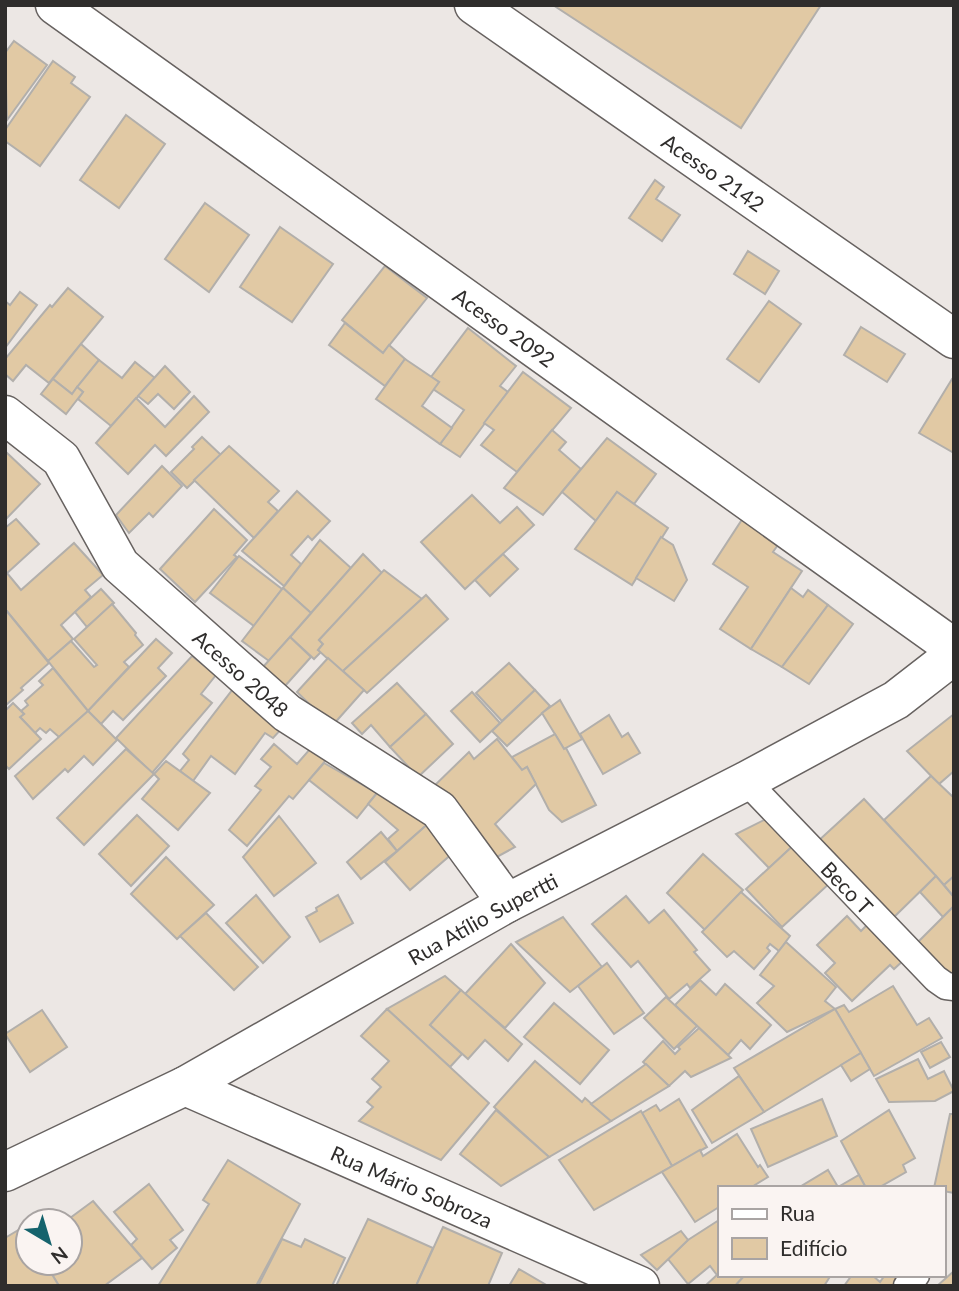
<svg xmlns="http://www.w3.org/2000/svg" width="959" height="1291" viewBox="0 0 959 1291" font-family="Lato,sans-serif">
	<rect width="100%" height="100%" fill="#ece7e4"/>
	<!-- building -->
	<g fill="#e1c9a4" stroke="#b2afab" stroke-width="2">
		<polygon points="553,5 821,5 741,128"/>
		<polygon points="14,41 47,65 7,120 5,53"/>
		<polygon points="53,61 75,77 71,83 90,97 40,166 5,141 5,130"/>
		<polygon points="126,115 165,144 119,208 80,180"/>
		<polygon points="655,180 664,187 656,199 680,215 662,241 629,218"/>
		<polygon points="205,203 249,235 209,292 165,259"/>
		<polygon points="280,227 333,264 292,322 240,287"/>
		<polygon points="748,251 779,271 765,294 734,274"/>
		<polygon points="385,266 427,298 383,353 342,320"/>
		<polygon points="68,288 103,317 49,383 26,365 13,381 5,374 5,359 50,305 52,307"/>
		<polygon points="20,292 37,305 5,348 5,301 10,305"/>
		<polygon points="769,301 801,324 759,382 727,359"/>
		<polygon points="345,323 383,353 389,345 405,359 385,386 329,345"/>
		<polygon points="861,327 905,354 887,382 844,355"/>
		<polygon points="468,328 516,366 500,386 508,392 460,457 440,444 464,410 433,389 439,382 431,377"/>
		<polygon points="81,344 99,360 72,394 53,379"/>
		<polygon points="405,359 439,382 422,406 452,428 440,444 376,399"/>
		<polygon points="99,360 122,378 135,362 155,378 111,426 78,399 83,392 77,387"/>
		<polygon points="165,366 190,392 174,409 158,394 148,404 138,396"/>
		<polygon points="523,372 571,408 517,472 481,445 494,430 484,423"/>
		<polygon points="53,379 72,394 77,387 83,392 66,414 41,394"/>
		<polygon points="952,379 954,380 954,453 919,433"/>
		<polygon points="194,396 209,412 166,456 155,445 128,474 96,443 136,398 165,427"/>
		<polygon points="552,430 566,442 559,450 581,469 543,515 504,488"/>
		<polygon points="202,437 221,455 187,488 171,472 194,449 192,447"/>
		<polygon points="607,438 656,474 634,504 617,492 596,521 562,492"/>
		<polygon points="229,446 279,491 268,502 278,511 254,538 194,480"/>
		<polygon points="6,452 40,484 5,520 5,453"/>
		<polygon points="162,466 182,486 153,517 149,513 129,533 116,515"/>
		<polygon points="297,491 330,521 312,540 308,536 291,555 301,564 284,586 242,551"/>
		<polygon points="617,492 668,528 632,585 575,549"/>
		<polygon points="472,495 500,523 517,507 534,525 465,589 421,542"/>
		<polygon points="214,509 247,540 234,555 237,557 195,602 160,569"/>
		<polygon points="745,515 782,539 773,552 802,571 751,649 720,629 748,587 713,564"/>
		<polygon points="16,519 39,544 5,575 5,528"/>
		<polygon points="661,537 673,545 687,580 674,601 636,578"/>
		<polygon points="320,540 351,568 311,613 283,588"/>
		<polygon points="74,543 103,575 85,590 91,597 61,625 73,639 48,661 5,609 5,575 7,573 21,590"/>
		<polygon points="363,554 382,573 319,640 323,644 318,650 321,652 314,659 290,637"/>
		<polygon points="503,554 518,569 490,596 475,580"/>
		<polygon points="239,556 282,589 254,626 210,593"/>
		<polygon points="384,570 422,599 342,672 318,650 323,644 319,640"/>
		<polygon points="283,588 311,613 269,661 242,641"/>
		<polygon points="791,588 803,597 808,590 828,605 782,667 751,649"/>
		<polygon points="101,589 114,603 87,627 75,612"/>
		<polygon points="426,595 448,619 367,693 343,671"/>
		<polygon points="112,604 136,633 135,635 143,645 124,662 129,667 88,711 48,661 71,641 94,667 97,665 74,639"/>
		<polygon points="828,605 853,624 809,684 782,667"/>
		<polygon points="5,609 49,663 21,688 23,690 6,705"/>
		<polygon points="290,637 311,657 285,686 263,667"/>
		<polygon points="156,639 172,653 158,668 166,676 123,720 113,711 101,724 88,711"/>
		<polygon points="192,656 216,675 201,694 212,703 152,773 116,738"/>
		<polygon points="328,658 364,690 332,726 297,692"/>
		<polygon points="509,663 535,690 502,721 476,693"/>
		<polygon points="53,668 88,711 59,737 50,729 46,733 40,728 35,733 20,717 24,714 21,711 28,705 25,701 43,685 39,681"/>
		<polygon points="397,683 426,714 390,747 371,725 362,734 352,723"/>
		<polygon points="233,689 284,726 273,738 265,733 235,774 211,756 193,781 180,771 189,760 183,754"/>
		<polygon points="535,690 550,706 507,746 492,731"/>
		<polygon points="472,692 500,723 480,742 451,711"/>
		<polygon points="560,700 582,739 564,749 542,713"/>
		<polygon points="13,703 24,714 20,717 41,739 9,769 5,765 5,711"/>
		<polygon points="88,711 117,740 93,765 84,756 68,772 65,769 33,799 15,776"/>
		<polygon points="426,714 453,744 418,777 390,747"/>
		<polygon points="954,714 954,771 939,784 907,751"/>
		<polygon points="609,715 622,737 628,733 640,753 603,774 580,734"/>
		<polygon points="555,734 564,749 566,748 596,805 562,822 549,810 527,767 522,770 512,757"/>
		<polygon points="497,739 522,770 527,767 536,784 495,824 515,847 495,858 430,790 469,752 474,759"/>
		<polygon points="274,744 297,764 310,749 326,760 293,799 289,796 247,846 229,830 261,790 255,786 271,767 261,759"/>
		<polygon points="126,749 154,774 84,845 57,818"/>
		<polygon points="166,761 210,793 178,830 142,799 159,779 154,774"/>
		<polygon points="324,763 377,793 357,818 309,780"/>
		<polygon points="931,776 954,798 954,876 944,885 884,820"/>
		<polygon points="386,782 430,822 397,851 388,839 398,830 368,804"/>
		<polygon points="864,799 936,876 891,920 816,843"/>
		<polygon points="137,815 169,846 131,886 99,854"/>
		<polygon points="279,816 316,863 274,896 243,857"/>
		<polygon points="770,817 796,843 769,868 736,834"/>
		<polygon points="430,822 454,852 410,890 385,862"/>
		<polygon points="381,832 397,851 361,879 347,862"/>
		<polygon points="796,843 831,882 782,927 746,889"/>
		<polygon points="703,854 743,890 705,930 667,893"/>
		<polygon points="166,857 214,905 177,939 131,894"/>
		<polygon points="936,876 954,897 954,906 943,917 920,892"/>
		<polygon points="954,876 954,897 944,885"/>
		<polygon points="741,892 790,936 779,951 770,944 767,948 770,951 754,969 734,951 727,957 702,932"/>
		<polygon points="256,895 290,937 263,963 226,923"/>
		<polygon points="338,895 353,923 320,942 306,917 317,911 316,908"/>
		<polygon points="626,896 649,923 664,910 697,950 694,952 710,970 690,988 687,984 669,999 638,961 631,967 592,924"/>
		<polygon points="954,906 954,980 915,945"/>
		<polygon points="206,913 258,967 234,990 180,936"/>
		<polygon points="847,916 861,931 870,922 905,959 894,969 890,965 852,1001 825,973 835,963 817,945"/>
		<polygon points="563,917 602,967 570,992 516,942"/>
		<polygon points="786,942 836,987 825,1001 835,1009 787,1032 757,1003 774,986 760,975"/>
		<polygon points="511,944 545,983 505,1028 465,994"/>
		<polygon points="607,963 644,1013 614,1034 578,986"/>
		<polygon points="445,976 461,990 430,1025 462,1054 450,1067 387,1009"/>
		<polygon points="700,980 716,995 725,984 771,1025 750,1049 741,1040 728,1055 675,1005"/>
		<polygon points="893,986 917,1025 929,1018 942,1038 874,1076 835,1009 844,1005 849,1012"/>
		<polygon points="461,990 522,1044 508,1061 485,1040 468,1059 430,1025"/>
		<polygon points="666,997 697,1026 674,1049 644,1018"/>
		<polygon points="554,1003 609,1050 580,1084 524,1037"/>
		<polygon points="387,1009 489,1103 441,1160 359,1121 373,1107 367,1102 381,1087 372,1079 389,1061 361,1036"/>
		<polygon points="835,1009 861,1053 764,1112 734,1068"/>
		<polygon points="42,1010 67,1047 30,1072 5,1034"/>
		<polygon points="699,1028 731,1058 691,1077 685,1071 669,1086 643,1062 663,1041 675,1054 680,1049 678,1047"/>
		<polygon points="941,1042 950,1057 930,1068 921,1052"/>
		<polygon points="861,1053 870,1069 851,1081 841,1065"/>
		<polygon points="918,1059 928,1079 944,1071 954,1091 935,1101 889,1102 876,1079"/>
		<polygon points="535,1061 582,1102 585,1098 611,1121 549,1157 494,1107"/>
		<polygon points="646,1064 669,1086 611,1121 591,1104"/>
		<polygon points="739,1076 764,1112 712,1143 692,1110"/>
		<polygon points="679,1099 707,1147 672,1166 642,1113 656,1105 660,1111"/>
		<polygon points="822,1099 837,1136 768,1167 751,1129"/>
		<polygon points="496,1110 549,1157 501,1186 460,1154"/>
		<polygon points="889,1110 915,1158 903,1165 906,1172 878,1188 866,1188 841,1141"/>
		<polygon points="641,1111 672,1166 594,1210 559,1160"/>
		<polygon points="950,1114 954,1114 954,1193 943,1191 943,1188 934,1188"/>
		<polygon points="737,1134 758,1167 760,1165 768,1177 750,1188 719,1188 719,1207 695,1222 662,1172 700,1150 703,1156"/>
		<polygon points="228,1160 300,1204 256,1286 158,1286 209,1204 203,1200"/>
		<polygon points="828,1170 838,1187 859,1175 866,1188 798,1188"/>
		<polygon points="149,1184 183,1230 170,1240 177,1248 152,1269 131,1245 137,1239 114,1212"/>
		<polygon points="93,1201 142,1258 104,1286 59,1286 45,1263 70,1263 70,1221 66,1221"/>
		<polygon points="368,1219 433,1248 416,1286 336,1286"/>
		<polygon points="719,1220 719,1273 717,1275 710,1266 688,1284 668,1259 688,1240"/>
		<polygon points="443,1227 502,1253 488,1286 416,1286"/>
		<polygon points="20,1229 28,1241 28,1263 42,1263 45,1267 47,1266 59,1286 5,1286 5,1238"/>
		<polygon points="681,1231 688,1240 657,1270 641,1255"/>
		<polygon points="282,1239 301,1247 305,1239 345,1258 332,1286 258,1286"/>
		<polygon points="519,1269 548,1286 509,1286"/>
		<polygon points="954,1271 954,1286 937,1286"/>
		<polygon points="719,1273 719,1275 745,1275 735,1286 705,1286"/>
		<polygon points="745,1275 831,1275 824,1286 735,1286"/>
		<polygon points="852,1275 872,1275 880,1282 885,1275 898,1275 905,1281 900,1286 844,1286"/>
	</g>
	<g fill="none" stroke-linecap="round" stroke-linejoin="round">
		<!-- service casing -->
		<g stroke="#676260" stroke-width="29">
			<g id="service">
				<path id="s1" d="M746 781 936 979 946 986 954 987"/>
				<polyline points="907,1286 916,1275"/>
			</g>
		</g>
		<!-- minor casing -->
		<g stroke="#676260" stroke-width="41">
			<g id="minor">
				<path id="s2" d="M55 5 954 648"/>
				<path id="s3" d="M474 5 954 339"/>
				<path id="s4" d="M5 415 61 459 120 565 287 713 439 810 507 903"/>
				<path id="s5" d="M185 1086 640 1286"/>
			</g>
		</g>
		<!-- tertiary casing -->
		<g stroke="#676260" stroke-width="41">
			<g id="tertiary">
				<path id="s6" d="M5 1172 185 1086 507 903 746 781 896 700 954 655"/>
			</g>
		</g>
		<!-- service -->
		<use href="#service" stroke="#fff" stroke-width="26"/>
		<!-- minor -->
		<use href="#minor" stroke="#fff" stroke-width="38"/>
		<!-- tertiary -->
		<use href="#tertiary" stroke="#fff" stroke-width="38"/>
	</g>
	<g text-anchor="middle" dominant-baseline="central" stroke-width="6" stroke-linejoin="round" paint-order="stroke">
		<!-- street labels -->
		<g font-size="21" fill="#2f2d2c" stroke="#faf4f2">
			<text stroke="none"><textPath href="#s3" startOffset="292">Acesso 2142</textPath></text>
			<text stroke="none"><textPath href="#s2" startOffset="553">Acesso 2092</textPath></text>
			<text stroke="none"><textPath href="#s4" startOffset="355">Acesso 2048</textPath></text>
			<text stroke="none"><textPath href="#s1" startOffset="147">Beco T</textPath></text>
			<text stroke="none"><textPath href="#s6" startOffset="541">Rua Atílio Supertti</textPath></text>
			<text stroke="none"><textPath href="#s5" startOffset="248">Rua Mário Sobroza</textPath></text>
		</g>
	</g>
	<!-- border -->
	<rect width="959" height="1291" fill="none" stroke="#2f2d2c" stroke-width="14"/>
	<!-- legend -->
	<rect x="718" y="1186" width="228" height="91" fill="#faf4f2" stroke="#a9a4a3" stroke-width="2"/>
	<rect x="732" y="1209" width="35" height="10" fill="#ffffff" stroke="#a9a4a3" stroke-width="2"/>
	<text x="780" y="1221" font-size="21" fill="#2f2d2c">Rua</text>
	<rect x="732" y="1238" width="35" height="21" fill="#e1c9a4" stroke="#a9a4a3" stroke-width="2"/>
	<text x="780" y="1256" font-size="21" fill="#2f2d2c">Edifício</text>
	<!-- north arrow -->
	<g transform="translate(49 1242) rotate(142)"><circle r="33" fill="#faf4f2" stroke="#a9a4a3" stroke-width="2"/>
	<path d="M0-5L12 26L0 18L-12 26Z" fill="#15636d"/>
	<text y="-10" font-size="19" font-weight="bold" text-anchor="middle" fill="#2f2d2c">N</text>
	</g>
</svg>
